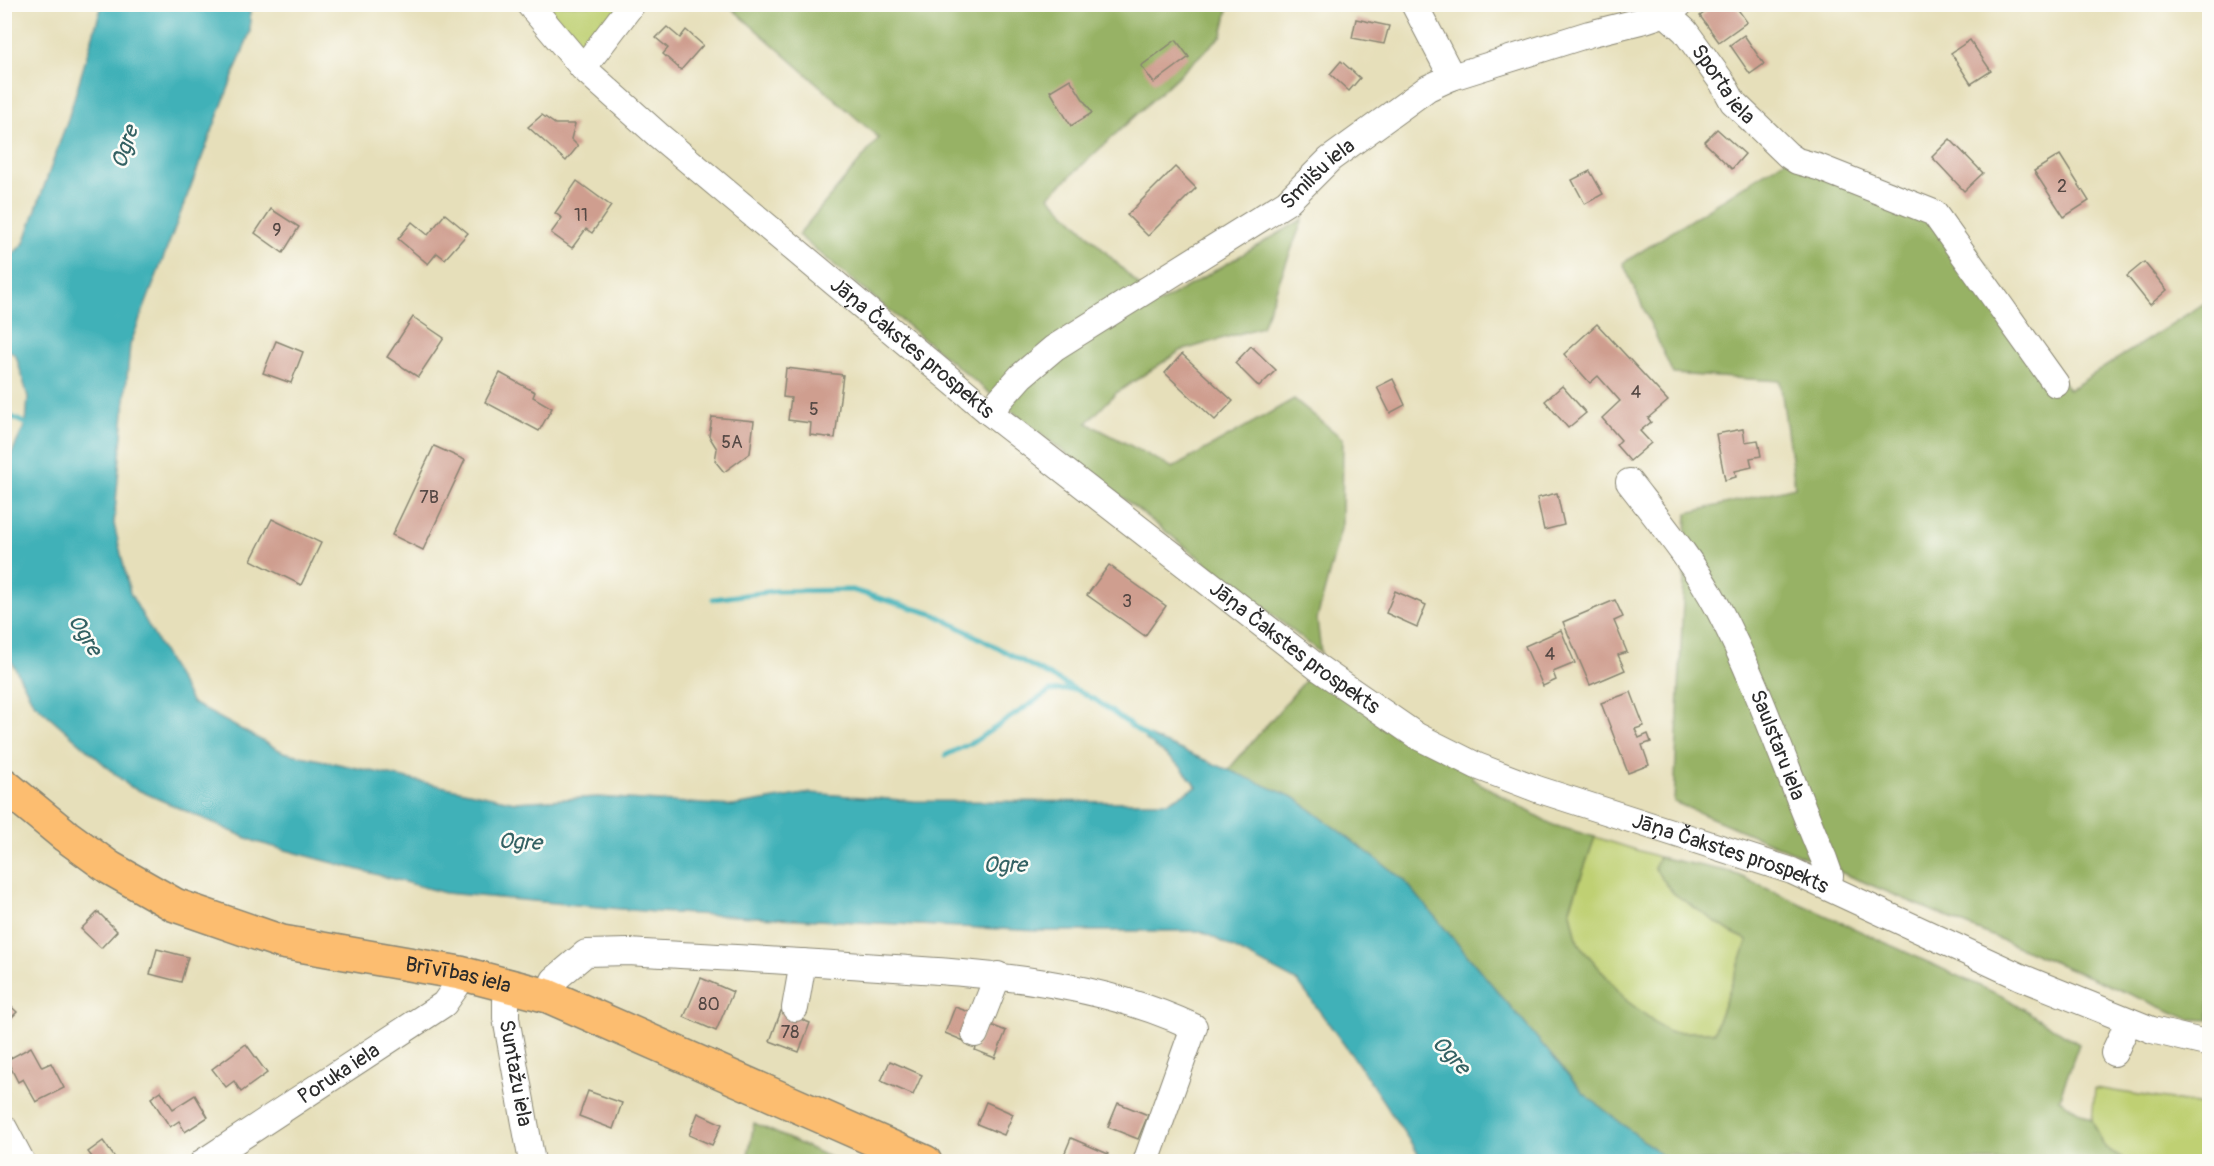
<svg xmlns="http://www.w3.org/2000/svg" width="2214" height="1166" viewBox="0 0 2214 1166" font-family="Pangolin,sans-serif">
	<rect width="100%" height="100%" fill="#fdfcf7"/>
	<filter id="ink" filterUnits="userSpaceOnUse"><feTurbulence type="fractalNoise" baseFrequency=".0167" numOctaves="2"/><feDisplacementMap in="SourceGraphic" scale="12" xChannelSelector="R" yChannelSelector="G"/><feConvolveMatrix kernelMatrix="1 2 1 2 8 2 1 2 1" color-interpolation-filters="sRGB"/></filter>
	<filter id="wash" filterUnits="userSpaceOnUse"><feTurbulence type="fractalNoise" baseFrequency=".008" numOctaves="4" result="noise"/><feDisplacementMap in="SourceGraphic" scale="24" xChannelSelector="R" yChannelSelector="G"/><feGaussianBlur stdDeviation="1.35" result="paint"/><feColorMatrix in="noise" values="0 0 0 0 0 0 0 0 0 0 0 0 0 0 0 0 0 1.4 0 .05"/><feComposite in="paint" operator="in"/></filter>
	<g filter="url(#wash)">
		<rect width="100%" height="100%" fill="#e6dfba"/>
		<!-- green -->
		<g fill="#bfd073" stroke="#757e4f" stroke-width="1.5">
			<polygon points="544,5 632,5 590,60"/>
			<polygon points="1595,837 1659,857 1655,868 1673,893 1731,932 1748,940 1714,1032 1668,1032 1627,1001 1578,943 1570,909"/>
			<polygon points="2095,1088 2209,1106 2209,1159 2206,1162 2125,1161 2104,1146 2092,1120"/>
		</g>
		<!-- forest -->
		<g fill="#97b265" stroke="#616e48" stroke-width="1.5">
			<polygon points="728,5 1229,5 1222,35 1049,196 1158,304 1303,219 1262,327 1180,351 1116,393 1087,423 1173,468 1294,399 1343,439 1342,525 1317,619 1321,653 999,401 798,235 879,138"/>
			<polygon points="1802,149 1951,212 2069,390 2209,300 2209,1020 2189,1019 1674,802 1687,513 1795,487 1780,381 1673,374 1623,263"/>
			<polygon points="1317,667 1477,766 1472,779 1553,825 1595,837 1570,908 1578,943 1627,1001 1668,1032 1714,1032 1748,940 1731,932 1673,893 1654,868 1659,857 1731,872 2006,998 2079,1044 2059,1099 2092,1120 2104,1146 2125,1161 1669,1161 1583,1093 1404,880 1295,798 1228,770"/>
			<polygon points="754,1123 838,1161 747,1161"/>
		</g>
		<!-- water -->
		<polygon fill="#40b1b8" stroke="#366e72" stroke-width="1.5" points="102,5 250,5 250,32 130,345 114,524 130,593 192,703 283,752 515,802 598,797 733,806 810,793 914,801 1168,802 1197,787 1181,767 1145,739 1148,736 1295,798 1404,880 1583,1093 1669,1161 1423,1161 1357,1062 1298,982 1201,931 1038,931 654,912 445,893 256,842 129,786 33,702 5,649 6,465 26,423 28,397 16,356 5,347 5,257 10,257 24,243 68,119"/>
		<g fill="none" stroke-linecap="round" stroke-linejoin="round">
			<!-- stream -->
			<g stroke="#40b1b8" stroke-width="5">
				<polyline points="4,413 30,426"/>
				<polyline points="713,599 775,591 852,590 936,615 1097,701 1152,741"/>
				<polyline points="946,755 975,741 1050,691 1073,689"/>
			</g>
		</g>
		<g id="blocks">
			<!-- building -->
			<g fill="#cf9e8f">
				<polygon points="1716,4 1734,4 1747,22 1719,42 1700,16"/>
				<polygon points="1356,19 1389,26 1384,44 1352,38"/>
				<polygon points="667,27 680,38 686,30 703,45 681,70 663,54 668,48 656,38"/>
				<polygon points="1744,35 1764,64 1750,74 1730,45"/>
				<polygon points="1176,40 1189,57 1154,83 1141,66"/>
				<polygon points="1970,40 1991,71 1971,84 1951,53"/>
				<polygon points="1341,61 1360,78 1349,91 1330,74"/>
				<polygon points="1070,79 1092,113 1071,126 1050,91"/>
				<polygon points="542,115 555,124 575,124 571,139 578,146 566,161 528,127"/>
				<polygon points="1717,129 1745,154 1732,169 1704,142"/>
				<polygon points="1950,139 1983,173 1964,191 1932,157"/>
				<polygon points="2060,155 2089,201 2064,217 2034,171"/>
				<polygon points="1175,167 1196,188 1148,236 1127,215"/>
				<polygon points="1590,171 1603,194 1585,204 1572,180"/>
				<polygon points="577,181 611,206 592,233 586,229 572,248 551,233 562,218 555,213"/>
				<polygon points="271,209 299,227 283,253 255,233"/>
				<polygon points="445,214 468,233 445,259 437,253 428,264 398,239 412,222 428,235"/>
				<polygon points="2144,262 2167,290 2150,305 2127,276"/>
				<polygon points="413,317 444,338 418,377 387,357"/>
				<polygon points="1597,324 1668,401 1648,418 1651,422 1640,431 1651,443 1630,461 1616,445 1621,440 1602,418 1620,401 1598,376 1590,383 1564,354"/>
				<polygon points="276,341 303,352 291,383 263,373"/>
				<polygon points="1251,346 1276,370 1259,387 1235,363"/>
				<polygon points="1182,354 1233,401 1215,420 1165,373"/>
				<polygon points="786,368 843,375 835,438 810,435 811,423 788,420 791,398 783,397"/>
				<polygon points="500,373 535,392 533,397 552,408 539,431 485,402"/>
				<polygon points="1393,379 1405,405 1390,413 1377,387"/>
				<polygon points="1562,386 1586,413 1568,428 1545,401"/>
				<polygon points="712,417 754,421 750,453 724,472 715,461 717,449 709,436"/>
				<polygon points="1743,429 1745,442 1758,440 1761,456 1750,458 1752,467 1735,471 1736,477 1725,480 1716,434"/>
				<polygon points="434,446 465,460 423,550 392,535"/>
				<polygon points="1557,493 1564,525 1544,530 1537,498"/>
				<polygon points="272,519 321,543 301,585 251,560"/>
				<polygon points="1109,565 1166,606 1145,636 1087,595"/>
				<polygon points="1395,591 1426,605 1417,627 1386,613"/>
				<polygon points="1615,600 1623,617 1614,621 1627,652 1618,655 1625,670 1590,685 1563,622"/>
				<polygon points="1561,630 1575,663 1553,672 1556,680 1543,686 1525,646"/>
				<polygon points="1631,692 1644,726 1635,729 1639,738 1648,734 1651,742 1642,745 1649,765 1628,773 1601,703"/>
				<polygon points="98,912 117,931 101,948 81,929"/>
				<polygon points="157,949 188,957 181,982 150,974"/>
				<polygon points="701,978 733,992 716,1031 684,1017"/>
				<polygon points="4,1000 17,1012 4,1025"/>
				<polygon points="955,1007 975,1014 964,1041 945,1033"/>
				<polygon points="781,1011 810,1023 799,1052 770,1041"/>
				<polygon points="986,1023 1006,1031 995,1058 975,1050"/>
				<polygon points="246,1044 267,1073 241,1092 234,1081 226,1087 212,1069"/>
				<polygon points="31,1047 42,1067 51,1063 64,1088 36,1102 23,1079 18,1082 7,1060"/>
				<polygon points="890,1061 922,1075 913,1095 881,1081"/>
				<polygon points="161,1091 173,1109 195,1095 208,1117 185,1132 179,1121 170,1127 151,1098"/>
				<polygon points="588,1091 622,1103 613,1129 579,1116"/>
				<polygon points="986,1102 1013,1114 1004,1135 977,1124"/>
				<polygon points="1118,1103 1148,1115 1138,1139 1108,1127"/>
				<polygon points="698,1113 722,1124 712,1145 689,1135"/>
				<polygon points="1071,1138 1108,1154 1105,1162 1061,1162"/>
				<polygon points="103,1141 118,1162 96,1162 88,1152"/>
			</g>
		</g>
	</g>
	<g filter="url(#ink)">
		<use href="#blocks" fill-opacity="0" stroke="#888572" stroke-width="1.5"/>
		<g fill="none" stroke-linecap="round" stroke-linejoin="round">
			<!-- minor casing -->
			<g stroke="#888572" stroke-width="28">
				<g id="minor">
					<path id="s1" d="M529 4 583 68 658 135 989 412 1317 667 1417 736 1477 766 1537 789 1792 871 2021 977 2152 1030 2210 1044"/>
					<polyline points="1414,4 1452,77"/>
					<path id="s2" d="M1655 4 1685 31 1722 82 1733 102 1788 155 1797 161 1818 167 1934 213 2056 384"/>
					<polyline points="583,68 632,4"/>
					<path id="s3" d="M989 412 1021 376 1054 348 1287 202 1330 159 1428 88 1452 77 1589 34 1645 20 1666 13 1680 4"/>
					<path id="s4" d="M1629 482C1660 522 1694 563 1718 608 1760 688 1788 776 1824 859L1830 876 1828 887"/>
					<path id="s5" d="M514 986 506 1001V1018L532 1162"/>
					<path d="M548 996 554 980 586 953 629 952C713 957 796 961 879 967 987 974 1094 980 1194 1027L1146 1162"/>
					<polyline points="795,1008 803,962"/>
					<polyline points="975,1034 998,975"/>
					<polyline points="2114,1053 2129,1021"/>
					<polyline points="4,1128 22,1162"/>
					<path id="s6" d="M203 1162 444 1004 456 987 460 973"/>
				</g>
			</g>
			<!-- major casing -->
			<g stroke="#888572" stroke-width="36">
				<g id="major">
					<path id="s7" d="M4 785 66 836 110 868 175 905 282 942 460 973 548 996 925 1162"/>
				</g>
			</g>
			<!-- minor -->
			<use href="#minor" stroke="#fff" stroke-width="26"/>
			<!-- major -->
			<use href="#major" stroke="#fcbd6f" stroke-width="33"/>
		</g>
	</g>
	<g text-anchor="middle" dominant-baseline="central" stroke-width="5" stroke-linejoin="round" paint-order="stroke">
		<!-- number labels -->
		<g font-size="18" fill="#544844">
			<text x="2062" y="186">2</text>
			<text x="581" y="215">11</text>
			<text x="277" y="230">9</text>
			<text x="1636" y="392">4</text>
			<text x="814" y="409">5</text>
			<text x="732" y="442">5A</text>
			<text x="429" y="497">7B</text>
			<text x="1127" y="601">3</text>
			<text x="1550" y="654">4</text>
			<text x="709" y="1004">80</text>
			<text x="790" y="1032">78</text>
		</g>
		<!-- street labels -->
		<g font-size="21" fill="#2b2b2b" stroke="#fdfcf7">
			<text stroke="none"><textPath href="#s2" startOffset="106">Sporta iela</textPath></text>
			<text stroke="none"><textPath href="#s3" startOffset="408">Smilšu iela</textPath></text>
			<text stroke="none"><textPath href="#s1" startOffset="516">Jāņa Čakstes prospekts</textPath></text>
			<text stroke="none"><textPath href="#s1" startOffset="1002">Jāņa Čakstes prospekts</textPath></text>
			<text stroke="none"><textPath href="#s4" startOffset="304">Saulstaru iela</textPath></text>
			<text stroke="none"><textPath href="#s1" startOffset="1488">Jāņa Čakstes prospekts</textPath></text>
			<text stroke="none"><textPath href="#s7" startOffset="502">Brīvības iela</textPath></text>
			<text stroke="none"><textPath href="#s6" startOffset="162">Poruka iela</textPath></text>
			<text stroke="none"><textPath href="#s5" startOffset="90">Suntažu iela</textPath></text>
		</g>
		<!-- water labels -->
		<g font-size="22" font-style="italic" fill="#336163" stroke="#fdfcf7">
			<text transform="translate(125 147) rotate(-72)">Ogre</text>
			<text transform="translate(85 635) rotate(58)">Ogre</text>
			<text transform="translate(520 842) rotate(3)">Ogre</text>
			<text x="1005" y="865">Ogre</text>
			<text transform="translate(1451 1055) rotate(47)">Ogre</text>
		</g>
	</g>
	<!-- margin -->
	<rect width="2214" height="1166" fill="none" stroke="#fdfcf7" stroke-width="24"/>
</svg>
